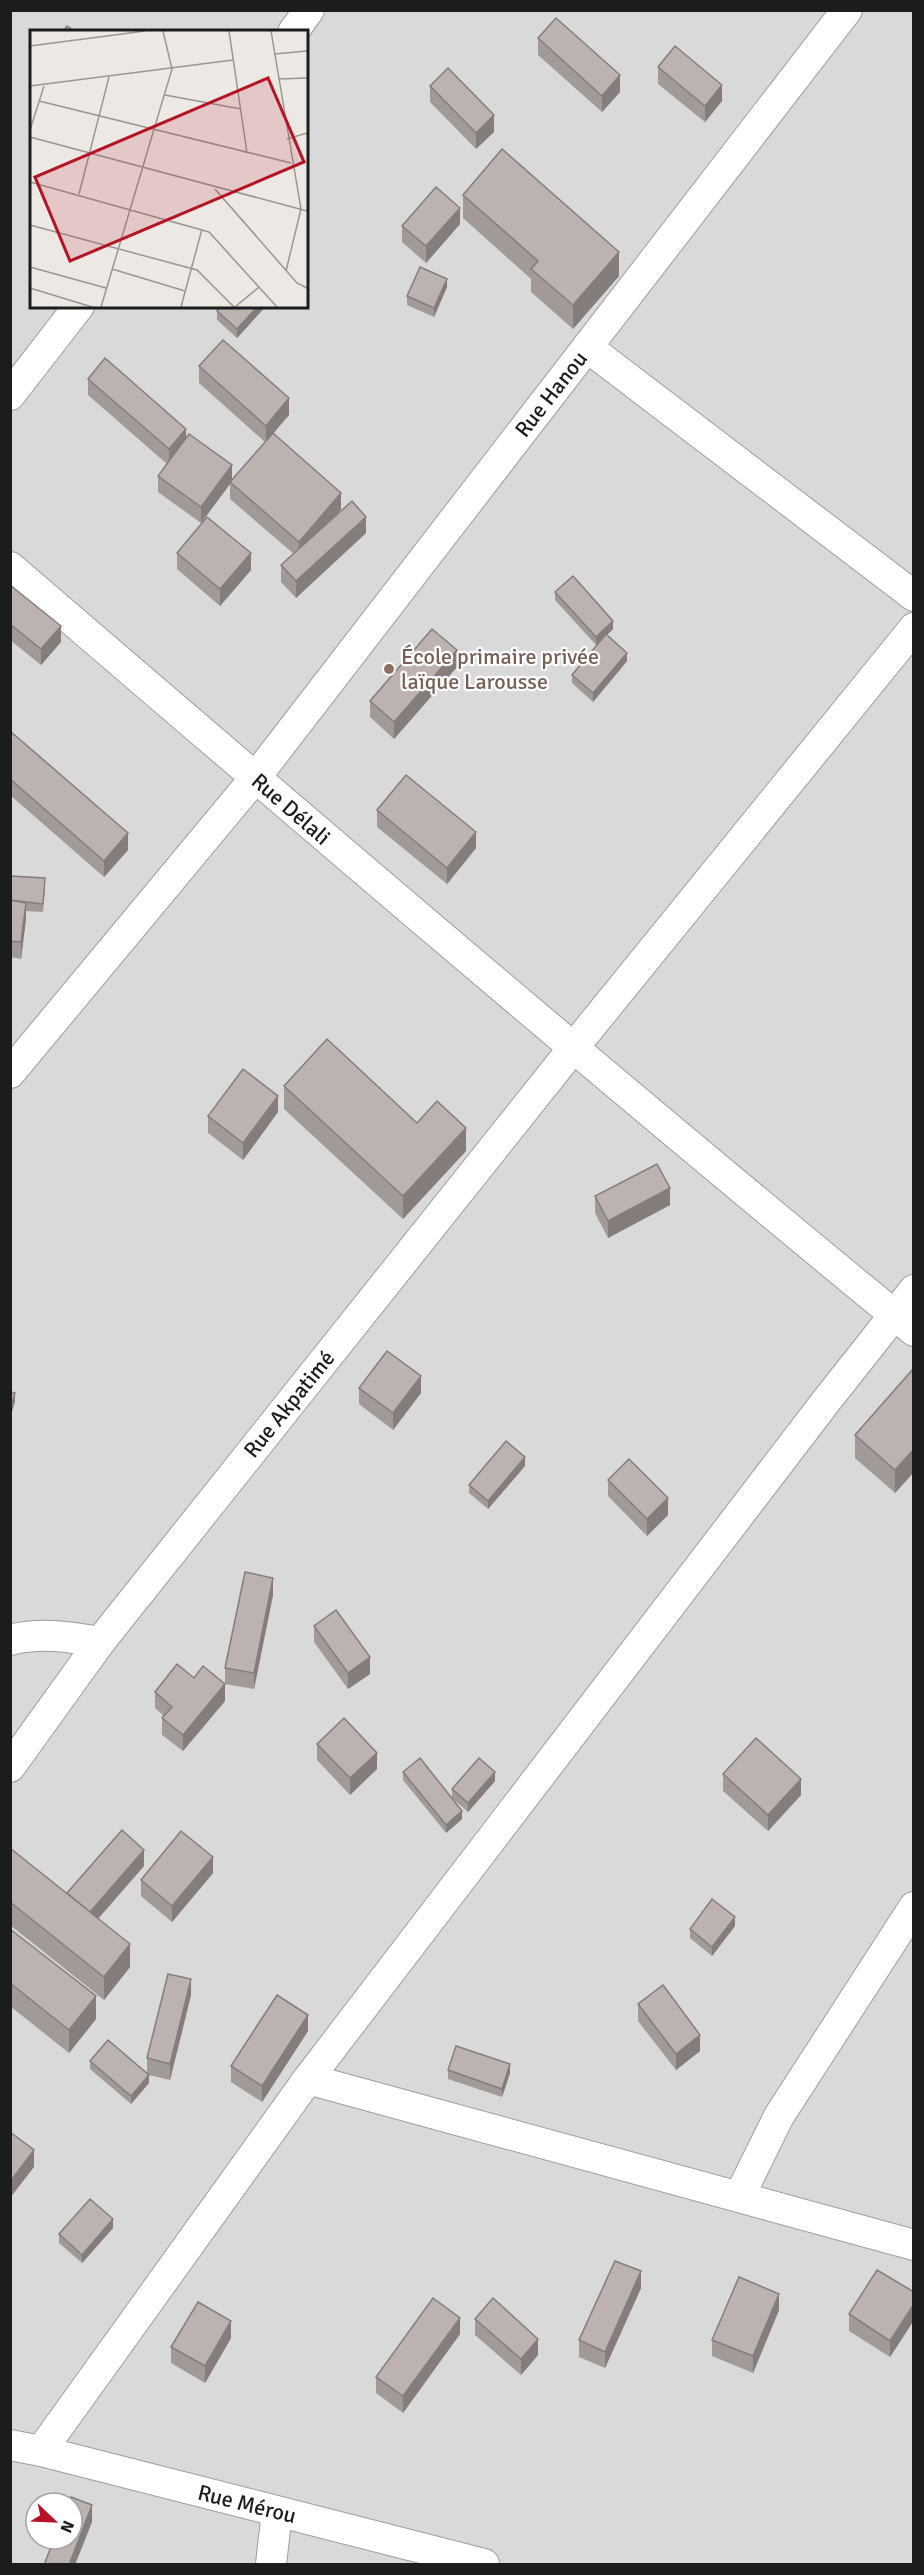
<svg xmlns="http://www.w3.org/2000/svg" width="924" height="2575" viewBox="0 0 924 2575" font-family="Signika,sans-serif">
	<rect width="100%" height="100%" fill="#ece8e3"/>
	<!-- residential -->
	<path fill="#dad9d9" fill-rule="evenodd" d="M11 11H913V2564H11ZM32 32H306V306H32ZM36 2503H72V2539H36Z"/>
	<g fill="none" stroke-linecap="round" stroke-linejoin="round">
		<!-- street casing -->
		<g stroke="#9d9d9d" stroke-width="32">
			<g id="street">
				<polyline points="293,32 309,10"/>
				<polyline points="587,347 914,596"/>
				<polyline points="10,395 79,306"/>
				<path d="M10 567C309 824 609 1081 914 1331"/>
				<polyline points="10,1073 255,778 847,10"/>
				<path d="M10 1640C41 1632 69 1637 100 1642"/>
				<polyline points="10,1767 100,1642 574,1047 914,628"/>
				<polyline points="308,2079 914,2245"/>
				<polyline points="739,2197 779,2116 914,1907"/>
				<polyline points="10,2445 41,2451 484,2564"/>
				<polyline points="41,2451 308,2079 827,1400 914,1290"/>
				<polyline points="271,2564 277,2512"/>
			</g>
		</g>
		<!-- street -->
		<use href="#street" stroke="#fff" stroke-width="30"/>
	</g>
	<!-- wall -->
	<g fill="#a29a97">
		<polygon points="538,38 620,92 602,112 538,55"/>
		<polygon points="658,67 722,101 705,122 658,84"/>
		<polygon points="430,86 494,132 476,149 430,102"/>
		<polygon points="463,195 619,276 573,329 531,292 531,279 463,218"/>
		<polygon points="460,224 426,263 402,242 402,226"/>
		<polygon points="447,287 434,317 407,305 407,296"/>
		<polygon points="222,306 266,306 237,338 217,320 217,311"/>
		<polygon points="199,366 289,415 273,433 341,509 338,513 366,533 296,598 281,582 281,565 294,554 230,499 230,484 201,523 158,492 158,476 167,464 88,395 88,379 186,438 232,480 265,442 199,383"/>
		<polygon points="177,553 251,570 220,606 177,569"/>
		<polygon points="10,585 61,642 41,665 10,640"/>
		<polygon points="555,592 613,629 607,635 627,661 593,702 572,683 572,675 602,639 596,645 555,600"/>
		<polygon points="457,667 394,739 370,717 370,701"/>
		<polygon points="10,731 128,850 104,877 10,795"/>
		<polygon points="377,810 476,848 447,884 377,827"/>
		<polygon points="10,876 45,886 43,912 26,911 26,919 21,959 10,957"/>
		<polygon points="284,1086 417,1123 466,1151 403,1219 284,1109"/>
		<polygon points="278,1112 243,1160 208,1133 208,1116"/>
		<polygon points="595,1196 670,1205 608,1238 595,1213"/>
		<polygon points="914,1368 914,1472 895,1493 855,1458 855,1435"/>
		<polygon points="359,1388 421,1393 393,1430 359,1404"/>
		<polygon points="525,1466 488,1509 469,1493 469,1485"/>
		<polygon points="608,1480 668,1515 647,1536 608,1496"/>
		<polygon points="273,1595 254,1689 225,1684 225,1668"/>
		<polygon points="314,1626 370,1674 348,1689 314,1642"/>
		<polygon points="194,1678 225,1701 183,1751 162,1735 162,1718 164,1716 155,1708 155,1692"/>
		<polygon points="317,1744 377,1769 350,1795 317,1760"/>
		<polygon points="403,1772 452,1798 452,1789 495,1781 468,1812 452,1798 462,1819 446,1833 403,1780"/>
		<polygon points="723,1774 801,1795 768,1831 723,1791"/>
		<polygon points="10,1848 67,1893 144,1866 98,1919 130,1967 104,2000 10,1925"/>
		<polygon points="213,1873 172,1922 141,1896 141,1880"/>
		<polygon points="735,1926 712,1956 690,1938 690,1929"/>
		<polygon points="10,1929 96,2019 69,2053 10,2006"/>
		<polygon points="191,1995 170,2080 149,2075 149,2083 131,2104 90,2069 90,2061 147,2074 147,2058"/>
		<polygon points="638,2004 700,2051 676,2070 638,2021"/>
		<polygon points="308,2031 262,2102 231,2082 231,2066"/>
		<polygon points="448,2070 510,2073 502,2097 448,2079"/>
		<polygon points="113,2228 82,2263 59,2243 59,2234"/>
		<polygon points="641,2288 605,2368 579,2357 579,2340"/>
		<polygon points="914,2292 914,2320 890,2357 849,2331 849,2314"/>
		<polygon points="779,2310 753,2373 712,2356 712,2340"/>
		<polygon points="475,2319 538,2355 521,2375 475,2335"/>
		<polygon points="460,2334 403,2413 376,2393 376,2377"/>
		<polygon points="231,2338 205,2383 171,2363 171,2347"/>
	</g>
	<!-- shaded-wall -->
	<g fill="#847d7b">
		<polygon points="620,75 620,92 602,112 602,96"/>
		<polygon points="722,85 722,101 705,122 705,106"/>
		<polygon points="494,115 494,132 476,149 476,133"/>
		<polygon points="460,208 460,224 426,263 426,246"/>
		<polygon points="619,252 619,276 573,329 573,305"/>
		<polygon points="447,279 447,287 434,317 434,308"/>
		<polygon points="258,306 266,306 237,338 237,329"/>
		<polygon points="289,398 289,415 266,442 266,426"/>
		<polygon points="186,429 186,445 169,465 169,449"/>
		<polygon points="232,465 232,482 230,482 230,484 201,523 201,507"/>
		<polygon points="341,493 341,509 299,558 299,542"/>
		<polygon points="366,517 366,533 296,598 296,581"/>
		<polygon points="251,553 251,570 220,606 220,589"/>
		<polygon points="613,621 613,629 596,645 596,637"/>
		<polygon points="61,626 61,642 41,665 41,649"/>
		<polygon points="457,650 457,667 394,739 394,722"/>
		<polygon points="627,653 627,661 593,702 593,693"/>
		<polygon points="476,832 476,848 447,884 447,868"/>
		<polygon points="128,833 128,850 104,877 104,861"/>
		<polygon points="26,903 26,919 21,959 21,942"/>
		<polygon points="278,1096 278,1112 243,1160 243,1143"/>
		<polygon points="466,1128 466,1151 403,1219 403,1196"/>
		<polygon points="670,1188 670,1205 608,1238 608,1221"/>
		<polygon points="421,1376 421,1393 393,1430 393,1413"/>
		<polygon points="15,1393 15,1402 10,1418 10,1410"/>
		<polygon points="914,1449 914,1472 895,1493 895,1470"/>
		<polygon points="525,1457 525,1466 488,1509 488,1501"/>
		<polygon points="668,1498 668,1515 647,1536 647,1519"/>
		<polygon points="273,1578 273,1595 254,1689 254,1673"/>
		<polygon points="370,1657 370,1674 348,1689 348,1673"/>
		<polygon points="225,1684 225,1701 183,1751 183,1735"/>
		<polygon points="377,1753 377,1769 350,1795 350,1778"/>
		<polygon points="495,1772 495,1781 468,1812 468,1803"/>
		<polygon points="801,1779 801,1795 768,1831 768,1815"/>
		<polygon points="462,1811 462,1819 446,1833 446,1825"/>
		<polygon points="144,1850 144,1866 88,1930 88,1914"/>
		<polygon points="213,1857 213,1873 172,1922 172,1906"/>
		<polygon points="735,1917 735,1926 712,1956 712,1947"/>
		<polygon points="130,1944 130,1967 104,2000 104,1977"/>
		<polygon points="191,1979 191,1995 170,2080 170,2064"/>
		<polygon points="96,1996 96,2019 69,2053 69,2030"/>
		<polygon points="308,2015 308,2031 262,2102 262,2086"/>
		<polygon points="700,2035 700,2051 676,2070 676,2054"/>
		<polygon points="510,2064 510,2073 502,2097 502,2089"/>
		<polygon points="149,2075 149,2083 131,2104 131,2096"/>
		<polygon points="34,2150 34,2167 10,2198 10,2182"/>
		<polygon points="113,2219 113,2228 82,2263 82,2255"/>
		<polygon points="641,2271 641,2288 605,2368 605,2352"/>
		<polygon points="779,2294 779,2310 753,2373 753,2356"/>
		<polygon points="914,2304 914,2320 890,2357 890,2341"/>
		<polygon points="460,2318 460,2334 403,2413 403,2396"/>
		<polygon points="231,2321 231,2338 205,2383 205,2366"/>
		<polygon points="538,2339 538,2355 521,2375 521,2359"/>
		<polygon points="92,2505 92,2522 75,2565 69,2565"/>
	</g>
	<!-- building -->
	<g fill="#bcb3b0" stroke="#847d7b" stroke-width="1.5">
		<polygon points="556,18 620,75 602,96 538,38"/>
		<polygon points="67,26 76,32 63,32"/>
		<polygon points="675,46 722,85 705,106 658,67"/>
		<polygon points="448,68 494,115 476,133 430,86"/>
		<polygon points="502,149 619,252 573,305 531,269 538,261 463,195"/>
		<polygon points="436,187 460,208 426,246 402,226"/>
		<polygon points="420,267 447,279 434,308 407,296"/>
		<polygon points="222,306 258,306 237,329 217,311"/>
		<polygon points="223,340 289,398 266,426 199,366"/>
		<polygon points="105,358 186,429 169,449 88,379"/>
		<polygon points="273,433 341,493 299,542 230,482"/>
		<polygon points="189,434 232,465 201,507 158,476"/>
		<polygon points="352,501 366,517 296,581 281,565"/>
		<polygon points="207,517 251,553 220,589 177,553"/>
		<polygon points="573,576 613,621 596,637 555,592"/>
		<polygon points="10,585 61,626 41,649 10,624"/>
		<polygon points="432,629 457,650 394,722 370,701"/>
		<polygon points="606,634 627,653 593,693 572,675"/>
		<polygon points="10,731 128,833 104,861 10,779"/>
		<polygon points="406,775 476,832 447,868 377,810"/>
		<polygon points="10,876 45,878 43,904 10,900"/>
		<polygon points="10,900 26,903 21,942 10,941"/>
		<polygon points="327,1039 417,1123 437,1101 466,1128 403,1196 284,1086"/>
		<polygon points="243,1069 278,1096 243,1143 208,1116"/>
		<polygon points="657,1164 670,1188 608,1221 595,1196"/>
		<polygon points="387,1351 421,1376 393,1413 359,1388"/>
		<polygon points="914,1368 914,1449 895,1470 855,1435"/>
		<polygon points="10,1392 15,1393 10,1410"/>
		<polygon points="506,1441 525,1457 488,1501 469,1485"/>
		<polygon points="629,1459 668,1498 647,1519 608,1480"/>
		<polygon points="245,1572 273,1578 254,1673 225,1668"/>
		<polygon points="336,1610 370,1657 348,1673 314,1626"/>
		<polygon points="177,1664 194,1678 203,1666 225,1684 183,1735 162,1718 172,1707 155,1692"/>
		<polygon points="344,1718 377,1753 350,1778 317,1744"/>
		<polygon points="756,1738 801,1779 768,1815 723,1774"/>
		<polygon points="420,1758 462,1811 446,1825 403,1772"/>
		<polygon points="479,1758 495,1772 468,1803 452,1789"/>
		<polygon points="122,1830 144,1850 90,1912 67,1893"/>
		<polygon points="181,1831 213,1857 172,1906 141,1880"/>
		<polygon points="10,1848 130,1944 104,1977 10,1902"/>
		<polygon points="712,1899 735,1917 712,1947 690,1929"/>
		<polygon points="10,1929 96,1996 69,2030 10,1983"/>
		<polygon points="168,1974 191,1979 170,2064 147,2058"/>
		<polygon points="663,1985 700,2035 676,2054 638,2004"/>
		<polygon points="277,1995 308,2015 262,2086 231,2066"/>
		<polygon points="108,2040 149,2075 131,2096 90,2061"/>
		<polygon points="456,2046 510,2064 502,2089 448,2070"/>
		<polygon points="10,2132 34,2150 10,2182"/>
		<polygon points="90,2199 113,2219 82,2255 59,2234"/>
		<polygon points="615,2261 641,2271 605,2352 579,2340"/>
		<polygon points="877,2270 914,2292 914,2304 890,2341 849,2314"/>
		<polygon points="739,2277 779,2294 753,2356 712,2340"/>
		<polygon points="433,2298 460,2318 403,2396 376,2377"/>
		<polygon points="493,2298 538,2339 521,2359 475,2319"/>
		<polygon points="198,2302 231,2321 205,2366 171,2347"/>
		<polygon points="71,2497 92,2505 69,2565 44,2565 54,2539 72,2539 72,2503 68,2503"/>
	</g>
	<!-- markers -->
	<circle fill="#8d6e63" stroke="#fff" stroke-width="2" cx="389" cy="669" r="6"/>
	<g text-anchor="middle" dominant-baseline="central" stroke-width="4.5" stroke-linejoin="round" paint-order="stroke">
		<!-- street labels -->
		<g font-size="22" fill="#1c1c1c" stroke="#fff">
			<text transform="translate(551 394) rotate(-52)">Rue Hanou</text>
			<text transform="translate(291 809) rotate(41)">Rue Délali</text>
			<text transform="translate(289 1404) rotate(-51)">Rue Akpatimé</text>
			<text transform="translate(247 2504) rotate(14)">Rue Mérou</text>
		</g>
		<!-- education labels -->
		<g font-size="22" fill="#785e54" stroke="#fff" text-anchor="start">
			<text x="401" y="656">École primaire privée<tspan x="401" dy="25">laïque Larousse</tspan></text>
		</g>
	</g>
	<!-- overview -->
	<g transform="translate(30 30)">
		<rect width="278" height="278" fill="#ece8e3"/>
		<path fill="none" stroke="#999693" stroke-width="1.5" d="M199 1 217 123M241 1 271 179 256 241M0 16 115 1M244 24 277 21M248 49 277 48M0 56 203 30M135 65 211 79M9 71 261 133M0 100 14 56M0 107 277 181M257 109 277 103M0 152 179 202 247 277M185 159 267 253 277 258M49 164 79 47M0 195 167 240 204 277M0 237 76 258M82 239 155 261M0 258 62 277M71 277 142 39 133 1M151 277 172 199M205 277 229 257"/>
		<path fill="#b61325" fill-opacity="0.15" stroke="#b61325" stroke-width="3" d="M238 48 274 132 40 231 5 147Z"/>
		<rect width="278" height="278" fill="none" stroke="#1c1c1c" stroke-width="3"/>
	</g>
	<!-- border -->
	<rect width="924" height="2575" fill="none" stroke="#1c1c1c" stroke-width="24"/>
	<!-- north arrow -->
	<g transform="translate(54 2521) rotate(113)"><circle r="28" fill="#ffffff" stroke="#a4a4a4" stroke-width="1.5"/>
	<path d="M0-4.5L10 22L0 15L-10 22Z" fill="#b61325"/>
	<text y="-9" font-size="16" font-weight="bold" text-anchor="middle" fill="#1c1c1c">N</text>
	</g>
</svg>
